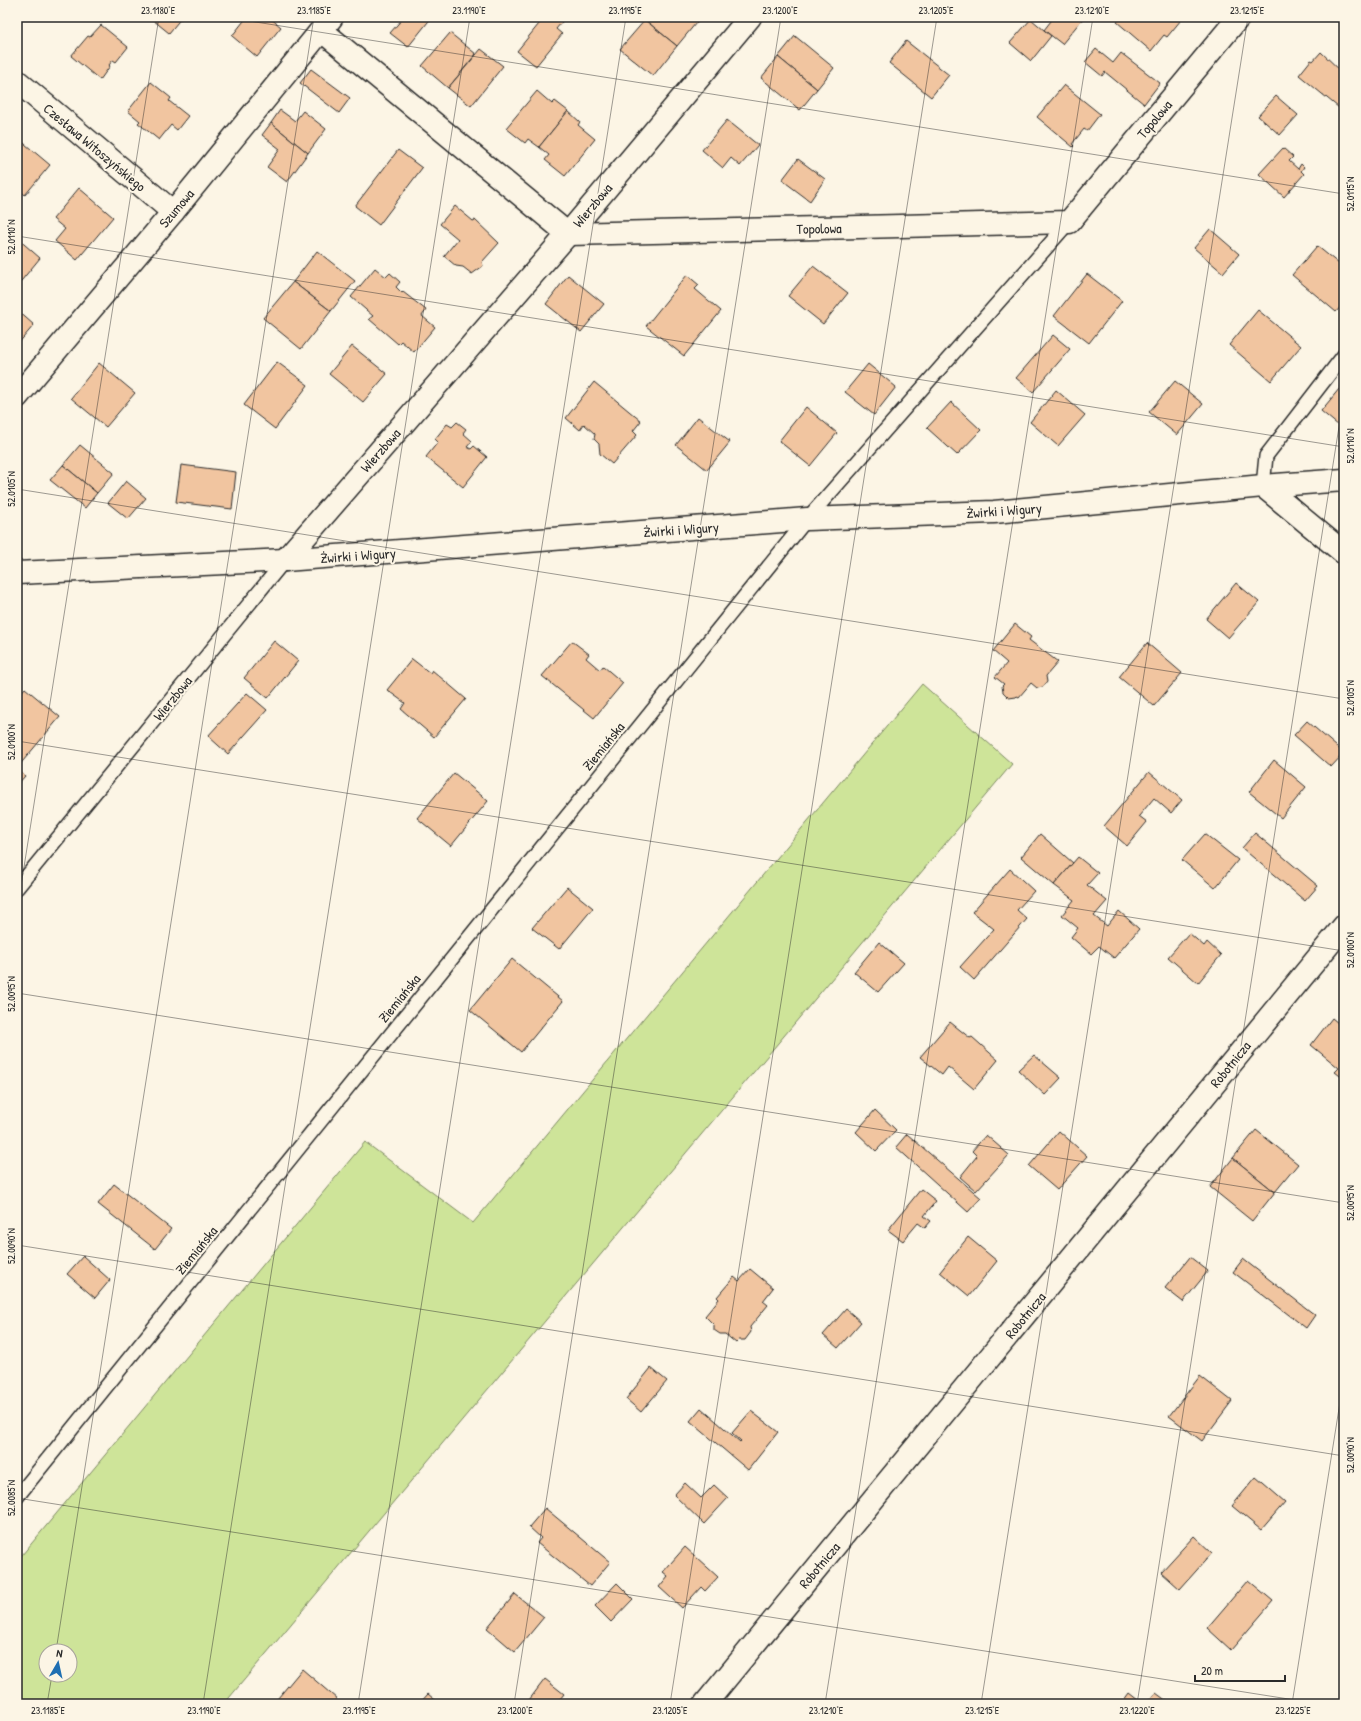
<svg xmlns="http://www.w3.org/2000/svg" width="1361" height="1721" font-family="'Patrick Hand',sans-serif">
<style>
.green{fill:#cee499;stroke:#7c8862;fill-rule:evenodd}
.building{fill:#f1c5a0;stroke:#2b2b2b}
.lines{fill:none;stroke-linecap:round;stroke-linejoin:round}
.service-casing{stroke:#2b2b2b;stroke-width:16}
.minor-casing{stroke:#2b2b2b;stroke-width:25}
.tertiary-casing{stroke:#2b2b2b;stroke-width:25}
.service{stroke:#fcf5e5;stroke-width:13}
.minor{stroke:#fcf5e5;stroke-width:22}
.tertiary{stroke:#fcf5e5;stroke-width:22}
.ticks{fill:none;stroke:#2b2b2b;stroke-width:1;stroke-opacity:0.45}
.labels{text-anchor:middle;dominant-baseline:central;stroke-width:4;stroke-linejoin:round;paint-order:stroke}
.street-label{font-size:14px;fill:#2b2b2b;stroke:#fcf5e5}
.neatline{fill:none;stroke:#2b2b2b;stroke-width:1.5}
.ticks-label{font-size:10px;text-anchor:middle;fill:#2b2b2b}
</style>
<rect width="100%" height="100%" fill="#fcf5e5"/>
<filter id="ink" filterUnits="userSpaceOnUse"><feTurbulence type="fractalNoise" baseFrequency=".025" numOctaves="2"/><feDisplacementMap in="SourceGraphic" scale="8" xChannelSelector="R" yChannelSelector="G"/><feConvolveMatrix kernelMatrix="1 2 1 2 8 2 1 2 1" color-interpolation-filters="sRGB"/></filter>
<g filter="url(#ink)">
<!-- green -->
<path class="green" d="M922,684L1012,764L224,1704H17V1561L365,1142L473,1223ZM46,1651H70V1675H46Z"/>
<!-- building -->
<g class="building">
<path d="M156,17H182L169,33L153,20Z"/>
<path d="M247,17H269L281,27L257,57L232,36Z"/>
<path d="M404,17H432L408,47L390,33Z"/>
<path d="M541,17H566L556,29L562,34L536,66L517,51L543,19Z"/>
<path d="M647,17H701L677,46L645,20Z"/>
<path d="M1054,17H1084L1062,44L1044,30Z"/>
<path d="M1121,17H1177L1181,20L1167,37L1164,35L1151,51L1117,22Z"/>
<path d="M1031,19L1051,36L1031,61L1010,43Z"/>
<path d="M645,20L677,46L653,76L620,49Z"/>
<path d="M101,25L128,47L116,62L113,60L109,65L110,66L100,80L71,56L88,36L90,37Z"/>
<path d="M450,33L476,54L448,88L422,66Z"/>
<path d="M795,36L834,68L817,89L778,57Z"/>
<path d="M906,41L949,75L931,97L889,63Z"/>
<path d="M481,49L503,66L471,106L448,88Z"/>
<path d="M1096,49L1113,63L1121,53L1160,83L1144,104L1105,72L1102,76L1085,62Z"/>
<path d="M1321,52L1344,74V112L1299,75L1311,60L1313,61Z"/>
<path d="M778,57L817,89L800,110L761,78Z"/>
<path d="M311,69L350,98L339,113L300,83Z"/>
<path d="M151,82L171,98L169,101L188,116L177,130L171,125L159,140L138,123L140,121L128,111Z"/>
<path d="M1064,85L1100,114L1087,131L1084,129L1072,144L1074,146L1073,147L1037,117Z"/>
<path d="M537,91L552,104L555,101L568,111L539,147L528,139L525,143L506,128Z"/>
<path d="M1276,96L1298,115L1280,135L1258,116Z"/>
<path d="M280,110L295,121L303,111L326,129L308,153L271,123Z"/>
<path d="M568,111L580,122L578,125L595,139L565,176L545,160L549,155L539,147Z"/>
<path d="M727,120L758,145L740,166L731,158L723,168L702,150Z"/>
<path d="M271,123L308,153L287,182L267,167L280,149L262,135Z"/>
<path d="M19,139L50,165L25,195L17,188V142Z"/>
<path d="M1283,148L1293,157L1289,161L1298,169L1301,164L1304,167L1301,171L1304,174L1284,197L1259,174Z"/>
<path d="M398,150L422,168L379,225L355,206Z"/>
<path d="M798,159L825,179L810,201L782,180Z"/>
<path d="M79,188L113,217L77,260L55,241L65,229L53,219Z"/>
<path d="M455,206L473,221L475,220L499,243L482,262L483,266L472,274L463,267L456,266L444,256L458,239L440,224Z"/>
<path d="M1210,229L1239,254L1223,273L1194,248Z"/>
<path d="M17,238L40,258L17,286Z"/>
<path d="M1317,246L1344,268V303L1336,312L1292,275Z"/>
<path d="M317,251L355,281L331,311L293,282Z"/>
<path d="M813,266L848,293L823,324L788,296Z"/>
<path d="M375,268L386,277L390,273L400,282L396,287L402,293L403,292L426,310L422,316L435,327L414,352L401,341L398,344L369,319L373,316L351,297Z"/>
<path d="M1087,274L1122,301L1089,343L1054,316Z"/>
<path d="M568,275L604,304L581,332L546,304Z"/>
<path d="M687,275L699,285L695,289L721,311L684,356L646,326Z"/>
<path d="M293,282L331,311L301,349L263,318Z"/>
<path d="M17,310L34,325L17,345Z"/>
<path d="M1258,310L1301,346L1271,381L1229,345Z"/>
<path d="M1053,335L1070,349L1033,392L1016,378Z"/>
<path d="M352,346L387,374L363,402L329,374Z"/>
<path d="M277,362L308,385L275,429L244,405Z"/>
<path d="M99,363L135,393L106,427L71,398Z"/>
<path d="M868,364L896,387L874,415L845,392Z"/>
<path d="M1175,381L1203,404L1177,435L1149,412Z"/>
<path d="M594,382L641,421L633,431L637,435L612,464L600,454L599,444L594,439L595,434L584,424L580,430L566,418Z"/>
<path d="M1344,383V425L1339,426L1321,411Z"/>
<path d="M1056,390L1085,415L1058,446L1030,422Z"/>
<path d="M951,402L981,430L957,455L927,428Z"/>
<path d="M806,407L837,433L810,466L779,441Z"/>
<path d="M698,417L730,442L707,470L676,445Z"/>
<path d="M457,422L466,429L463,433L472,441L467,447L471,449L474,446L487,457L463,487L426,457L438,442L435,439L447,424L452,427Z"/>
<path d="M80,445L114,473L97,493L63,465Z"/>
<path d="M63,465L97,493L85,508L50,480Z"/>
<path d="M181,465L236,472L232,509L176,502Z"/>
<path d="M126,481L146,498L128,519L108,503Z"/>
<path d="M1236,583L1259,602L1228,638L1206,619Z"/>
<path d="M1015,624L1031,637L1029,640L1058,662L1046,676L1047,682L1043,687L1037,688L1031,683L1019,697L1017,696L1016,697L1009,698L1003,692L1002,686L1004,684L995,677L1007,663L993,651Z"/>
<path d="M274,641L298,661L268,698L244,678Z"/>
<path d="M572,641L589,654L586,658L600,670L603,666L623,683L594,718L542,676Z"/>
<path d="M1147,643L1182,673L1154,706L1119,677Z"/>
<path d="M412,659L430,673L432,670L466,699L434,737L401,709L405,703L387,690Z"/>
<path d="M25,688L60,717L17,768V697Z"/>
<path d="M247,693L267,710L228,754L208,736Z"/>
<path d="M1307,721L1344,753L1331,767L1294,735Z"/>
<path d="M1274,760L1306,787L1281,818L1249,792Z"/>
<path d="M17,769L25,776L17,785Z"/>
<path d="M1149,772L1182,800L1171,813L1154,798L1139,816L1147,822L1127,846L1104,826Z"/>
<path d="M454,773L488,801L451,846L417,818Z"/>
<path d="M1255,833L1318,886L1305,901L1242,848Z"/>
<path d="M1040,834L1073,863L1054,885L1021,857Z"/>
<path d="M1205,834L1238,860L1215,888L1182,860Z"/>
<path d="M1078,857L1098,873L1087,885L1107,901L1094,916L1107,926L1119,911L1139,929L1114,958L1099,946L1091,954L1071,937L1078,928L1062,915L1074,900L1054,885Z"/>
<path d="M1010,869L1034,891L1017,910L1027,919L974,980L960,967L994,929L972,912Z"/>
<path d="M567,887L593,908L559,949L532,928Z"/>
<path d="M1189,933L1204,946L1207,942L1221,955L1198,983L1168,957Z"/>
<path d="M879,942L904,963L878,992L854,972Z"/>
<path d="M512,959L563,1001L521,1052L470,1010Z"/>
<path d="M1332,1018L1344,1028V1079L1335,1072L1339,1068L1311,1045Z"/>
<path d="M950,1022L970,1038L972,1037L998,1060L974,1089L948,1067L942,1075L920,1057Z"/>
<path d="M1034,1055L1061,1078L1045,1095L1018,1070Z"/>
<path d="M875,1110L896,1130L876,1151L856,1132Z"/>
<path d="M1256,1130L1298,1164L1275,1192L1233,1158Z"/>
<path d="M1059,1131L1087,1156L1057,1190L1029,1166Z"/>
<path d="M907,1134L981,1198L968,1212L896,1147Z"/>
<path d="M986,1135L1009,1155L976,1191L960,1177L977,1156L972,1151Z"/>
<path d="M1233,1158L1275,1192L1252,1221L1210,1187Z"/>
<path d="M114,1184L171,1229L155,1249L98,1204Z"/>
<path d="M921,1189L936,1201L924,1216L931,1221L925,1228L918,1223L903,1241L888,1230Z"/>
<path d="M968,1237L997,1261L969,1296L940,1272Z"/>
<path d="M83,1256L110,1280L95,1298L67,1274Z"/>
<path d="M1190,1257L1208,1271L1183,1302L1165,1288Z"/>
<path d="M1243,1259L1315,1315L1306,1328L1233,1272Z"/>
<path d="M750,1269L773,1288L763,1301L768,1305L750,1327L751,1332L745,1340H739L736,1343L725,1334H720L714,1330V1325L705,1316L719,1299L717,1297L734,1277L739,1281Z"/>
<path d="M846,1309L861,1322L838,1348L823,1335Z"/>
<path d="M651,1368L667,1381L641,1412L626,1399Z"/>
<path d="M1200,1376L1232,1401L1202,1441L1169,1416Z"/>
<path d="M701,1408L740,1442L741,1441L732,1433L751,1411L778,1432L748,1470L690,1421Z"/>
<path d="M1256,1477L1285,1502L1261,1530L1232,1506Z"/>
<path d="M685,1483L701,1498L714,1485L728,1498L704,1524L674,1495Z"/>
<path d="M545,1508L610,1562L590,1586L537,1543L541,1538L529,1527Z"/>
<path d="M1194,1536L1212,1553L1180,1589L1161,1572Z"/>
<path d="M685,1547L718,1577L705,1591L701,1587L682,1608L659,1587L668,1576L663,1572Z"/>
<path d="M1248,1580L1273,1601L1231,1650L1207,1628Z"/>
<path d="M617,1583L633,1599L611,1622L595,1606Z"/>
<path d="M515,1594L544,1617L515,1652L487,1628Z"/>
<path d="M302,1669L337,1699L332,1704H273Z"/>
<path d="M545,1679L564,1694L556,1704H526Z"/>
<path d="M1129,1693L1143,1704H1121Z"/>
<path d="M1156,1693L1171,1704H1147Z"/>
<path d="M428,1694L440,1704H419Z"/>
</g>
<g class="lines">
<!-- service casing -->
<g class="service-casing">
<g id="service">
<path d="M1263,486L1266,456L1344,355"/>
<path d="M17,888L285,560"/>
<path d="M17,1497L807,519L1069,222"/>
</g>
</g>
<!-- minor casing -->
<g class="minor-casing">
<g id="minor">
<path d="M321,30L568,234L1069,222L1239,17"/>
<path d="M17,81L173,212"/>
<path d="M17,397L173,212L332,17"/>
<path d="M1263,486L1344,553"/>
<path d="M285,560L568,234L750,17"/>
<path d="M17,573L285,560L807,519L994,512L1263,486L1344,480"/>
</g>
</g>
<!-- tertiary casing -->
<g class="tertiary-casing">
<path id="tertiary" d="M705,1704L1344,926"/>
</g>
<!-- service -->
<use href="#service" class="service"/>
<!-- minor -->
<use href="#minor" class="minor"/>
<!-- tertiary -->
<use href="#tertiary" class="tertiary"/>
</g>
</g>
<!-- ticks -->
<path class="ticks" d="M224,17L1344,194M17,236L1344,447M17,489L1344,699M17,741L1344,951M17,911L159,17M17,993L1344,1203M17,1245L1344,1456M17,1498L1320,1704M56,1651L314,17M47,1704L52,1675M203,1704L470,17M358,1704L626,17M514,1704L781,17M670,1704L937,17M825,1704L1093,17M981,1704L1248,17M1137,1704L1344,395M1292,1704L1344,1377"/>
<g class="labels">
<!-- street labels -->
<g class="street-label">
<text transform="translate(1154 119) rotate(-50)">Topolowa</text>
<text transform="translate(95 147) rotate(40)">Czesława Witoszyńskiego</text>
<text transform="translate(592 205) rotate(-50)">Wierzbowa</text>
<text transform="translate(176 208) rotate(-50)">Szumowa</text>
<text transform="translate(819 228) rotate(-1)">Topolowa</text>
<text transform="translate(380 450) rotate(-49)">Wierzbowa</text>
<text transform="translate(1004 510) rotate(-4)">Żwirki i Wigury</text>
<text transform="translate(681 529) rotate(-4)">Żwirki i Wigury</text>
<text transform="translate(358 555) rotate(-4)">Żwirki i Wigury</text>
<text transform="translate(172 698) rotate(-51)">Wierzbowa</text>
<text transform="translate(603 746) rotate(-51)">Ziemiańska</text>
<text transform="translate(399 998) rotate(-51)">Ziemiańska</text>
<text transform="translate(1230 1064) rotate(-51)">Robotnicza</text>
<text transform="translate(196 1250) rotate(-51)">Ziemiańska</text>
<text transform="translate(1025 1315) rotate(-51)">Robotnicza</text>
<text transform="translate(819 1565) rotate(-50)">Robotnicza</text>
</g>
</g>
<!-- margin -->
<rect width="1361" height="1721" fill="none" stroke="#fcf5e5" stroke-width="44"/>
<!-- north arrow -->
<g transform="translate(58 1663) rotate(9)"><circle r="19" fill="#fcf5e5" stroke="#a8a49b"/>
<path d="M0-3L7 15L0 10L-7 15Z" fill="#1f6fb2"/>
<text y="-6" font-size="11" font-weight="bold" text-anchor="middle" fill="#2b2b2b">N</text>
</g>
<!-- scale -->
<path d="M1195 1675v6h90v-6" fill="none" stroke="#2b2b2b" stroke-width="2"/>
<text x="1201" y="1675" font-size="12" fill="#2b2b2b" stroke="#fcf5e5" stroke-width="3" paint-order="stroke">20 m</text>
<rect x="22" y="22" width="1317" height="1677" class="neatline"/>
<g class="ticks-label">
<text x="158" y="14">23.1180°E</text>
<text x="314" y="14">23.1185°E</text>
<text x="469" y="14">23.1190°E</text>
<text x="625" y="14">23.1195°E</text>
<text x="780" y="14">23.1200°E</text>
<text x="936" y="14">23.1205°E</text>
<text x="1092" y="14">23.1210°E</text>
<text x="1247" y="14">23.1215°E</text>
<text transform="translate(1350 194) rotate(-90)" y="4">52.0115°N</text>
<text transform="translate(11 237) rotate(-90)" y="4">52.0110°N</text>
<text transform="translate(1350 446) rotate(-90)" y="4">52.0110°N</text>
<text transform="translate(11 489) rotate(-90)" y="4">52.0105°N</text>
<text transform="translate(1350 698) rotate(-90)" y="4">52.0105°N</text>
<text transform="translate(11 742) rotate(-90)" y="4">52.0100°N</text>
<text transform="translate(1350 950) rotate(-90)" y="4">52.0100°N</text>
<text transform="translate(11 994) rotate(-90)" y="4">52.0095°N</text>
<text transform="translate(1350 1203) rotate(-90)" y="4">52.0095°N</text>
<text transform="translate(11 1246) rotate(-90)" y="4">52.0090°N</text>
<text transform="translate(1350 1455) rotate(-90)" y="4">52.0090°N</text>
<text transform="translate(11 1498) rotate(-90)" y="4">52.0085°N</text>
<text x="48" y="1714">23.1185°E</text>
<text x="204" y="1714">23.1190°E</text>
<text x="359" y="1714">23.1195°E</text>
<text x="515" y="1714">23.1200°E</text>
<text x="670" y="1714">23.1205°E</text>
<text x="826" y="1714">23.1210°E</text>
<text x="982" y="1714">23.1215°E</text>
<text x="1137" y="1714">23.1220°E</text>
<text x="1293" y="1714">23.1225°E</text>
</g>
</svg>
